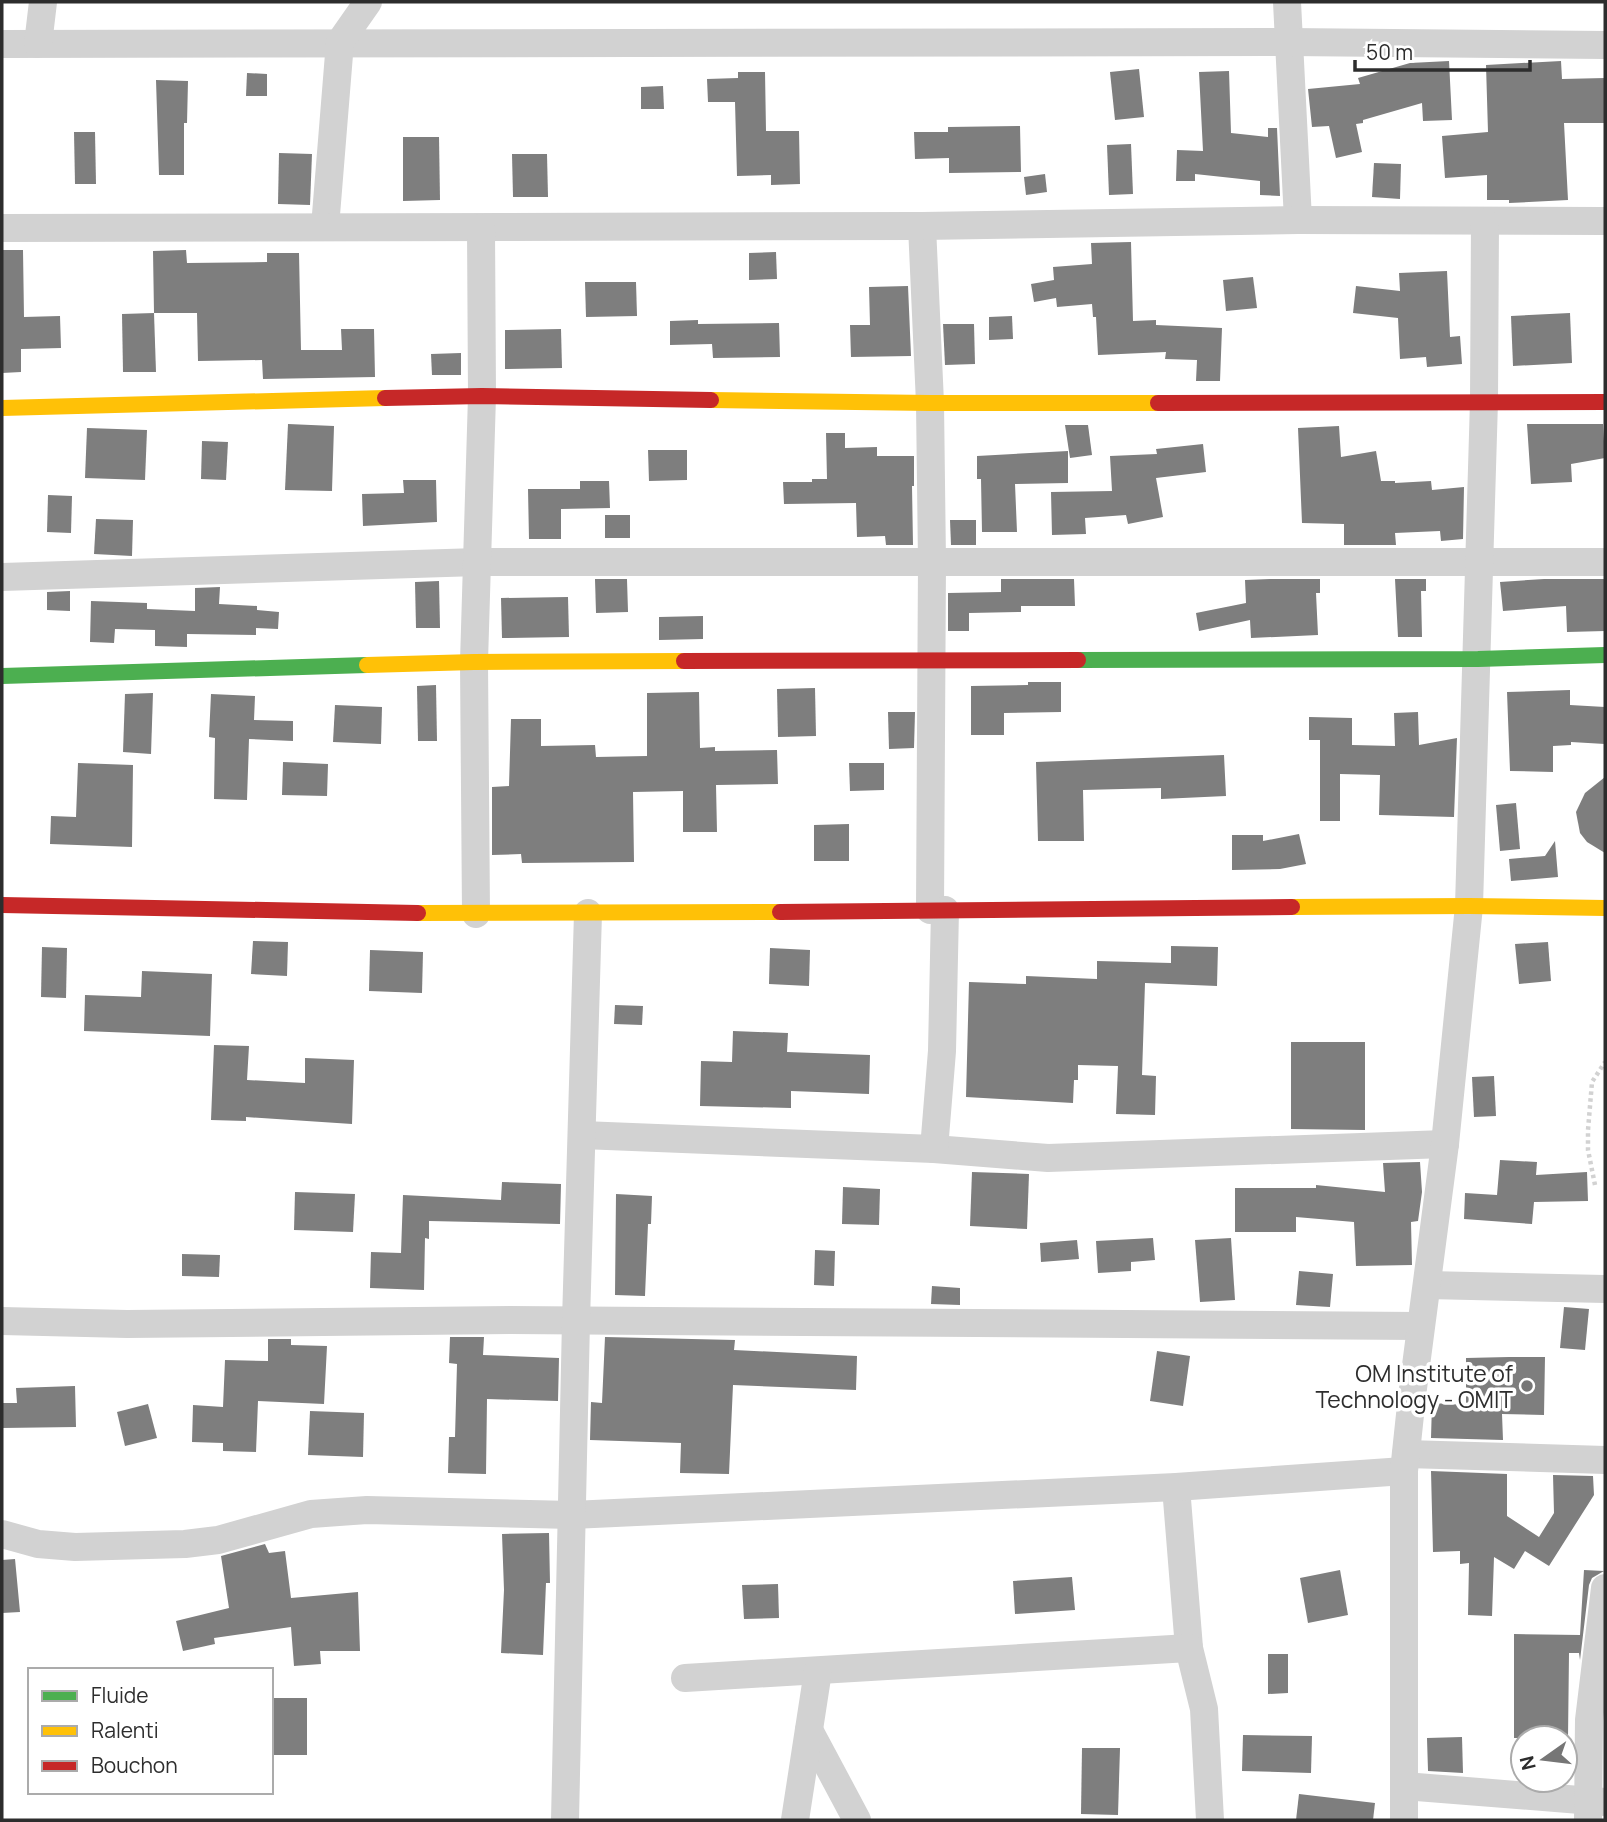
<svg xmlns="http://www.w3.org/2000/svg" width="1607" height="1822" font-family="Manrope,sans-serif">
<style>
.building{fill:#7e7e7e}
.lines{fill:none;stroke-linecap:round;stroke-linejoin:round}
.path{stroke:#d2d2d2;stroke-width:4.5;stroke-dasharray:3.5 3.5;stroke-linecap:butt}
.street{stroke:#d2d2d2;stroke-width:28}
.fast{stroke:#4caf50;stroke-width:16}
.slow{stroke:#ffc107;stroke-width:16}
.jam{stroke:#c62828;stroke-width:16}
.poi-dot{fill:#767676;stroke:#fff;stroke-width:2.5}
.labels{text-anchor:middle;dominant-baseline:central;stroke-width:7;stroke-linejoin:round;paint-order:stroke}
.poi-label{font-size:23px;fill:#2d2d2d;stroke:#fff;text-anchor:end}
</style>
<rect width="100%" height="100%" fill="#fff"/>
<!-- building -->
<g class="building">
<path d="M1449,61L1452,120L1423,121L1422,103L1363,120V123L1356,124L1362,152L1336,158L1329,126L1312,127L1308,89L1360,84L1358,78L1410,63Z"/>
<path d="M1561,61L1562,79L1605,78V123H1564L1568,200L1509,203V200H1487V175L1445,178L1442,136L1488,132L1486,65Z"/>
<path d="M1139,69L1144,117L1115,120L1110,72Z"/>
<path d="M1229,71L1231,133L1268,137V128H1277L1280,196L1260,195V181L1195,174V181H1176L1177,150L1203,151L1199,72Z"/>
<path d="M738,72H765L766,131H799L800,184L771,185V175L737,176L735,102H708L707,79L738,78Z"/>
<path d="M247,73L267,74V96H246Z"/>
<path d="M156,80L188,81L187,123H184V175H159Z"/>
<path d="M663,86L664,109H641V87Z"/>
<path d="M1020,126L1021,172L949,173V158L915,159L914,132H948V127Z"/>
<path d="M74,132H95L96,184H75Z"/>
<path d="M403,137H439L440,200L403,201Z"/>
<path d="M1131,144L1133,194L1109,195L1107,145Z"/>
<path d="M279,153L312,154L310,205L278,204Z"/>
<path d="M512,154H547L548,197H513Z"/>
<path d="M1374,163L1401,164L1400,199L1372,197Z"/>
<path d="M1045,174L1047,192L1026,195L1024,177Z"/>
<path d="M1131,242L1133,321L1156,320V325L1222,328L1220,381H1196L1197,360L1165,359L1166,352L1098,355L1096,317H1093L1092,304L1057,307L1056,298L1034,302L1031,284L1054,280L1053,267L1092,264L1091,243Z"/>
<path d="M2,250H23L24,317L60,316L61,348L21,349V372L2,373Z"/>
<path d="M186,250L187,263L267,262V253H299L301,350H342L341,329H374L375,377L263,379L262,360L198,361L197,313H154L153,251Z"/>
<path d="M776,252L777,279L749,280V253Z"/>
<path d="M1447,271L1450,337L1460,336L1462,364L1427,367L1426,357L1400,359L1398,318L1353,313L1356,286L1400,291L1399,273Z"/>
<path d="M1253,277L1257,308L1226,311L1223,280Z"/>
<path d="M585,282H636L637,316L586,317Z"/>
<path d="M908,286L911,356L851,357L850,325H870L869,287Z"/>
<path d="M154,313L156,372H123L122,314Z"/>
<path d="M1570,313L1572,363L1513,366L1511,316Z"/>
<path d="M1012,316L1013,339L989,340V317Z"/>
<path d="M698,320V324L779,323L780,357L713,358L712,344L670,345V321Z"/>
<path d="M943,324H974L975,364L945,365Z"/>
<path d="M561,329L562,368L505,369V330Z"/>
<path d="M461,353V375H432L431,354Z"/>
<path d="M288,424L334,426L332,491L285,490Z"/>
<path d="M1527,424H1603L1605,458L1571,464L1572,482L1531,484Z"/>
<path d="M1065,425H1088L1092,455L1070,458Z"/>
<path d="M1339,426L1341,457L1376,451L1381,481H1395V483L1431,481L1432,490L1464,487L1463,539L1441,541L1440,531L1395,533L1396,545H1344V524L1302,523L1298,428Z"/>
<path d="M87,428L147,430L145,480L85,478Z"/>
<path d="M826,433H845V448L877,447V456H914V486H912L913,545H886L885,536L857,537L856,503L784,504L783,482H812V479H827Z"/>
<path d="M202,441L228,442L226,480L201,479Z"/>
<path d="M1203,444L1206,472L1156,478L1163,517L1128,524L1126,515L1085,518L1086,534L1052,535L1051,492L1112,491L1110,456L1157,454L1156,449Z"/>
<path d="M648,450H687V480L649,481Z"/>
<path d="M1068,451V483L1015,484L1017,532H982L981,479H977V456Z"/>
<path d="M403,480H436L437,522L363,526L362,494L404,493Z"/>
<path d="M580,481H609L610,508L561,509V539H529L528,489H580Z"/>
<path d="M48,495L72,496L71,533L47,532Z"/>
<rect x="605" y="515" width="25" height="23"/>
<path d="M96,519L133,520L132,556L94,554Z"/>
<path d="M950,520H976V545H951Z"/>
<path d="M595,579H627L628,612L596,613Z"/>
<path d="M1001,579H1074L1075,606H1021V612L969,613V631H948V593L1001,592Z"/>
<path d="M1270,579H1320V593H1316L1318,635L1251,638L1250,620L1199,631L1196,613L1246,603L1245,580Z"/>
<path d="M1395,579H1426V591H1421L1422,637H1398Z"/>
<path d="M1544,579H1605V631L1567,632L1566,606L1503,611L1500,582Z"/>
<path d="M439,581L440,628H416L415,582Z"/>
<path d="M220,587L219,604L257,606V610L279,612L278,629L256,628V635L187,634V647L155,646V630L115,629L114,643L90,642L91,601L147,603V609L195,611V588Z"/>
<path d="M70,591V611L47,610V592Z"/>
<path d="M568,597L569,637L502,638L501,598Z"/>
<path d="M703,616V639L659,640V617Z"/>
<path d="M1028,682H1061V712L1004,713V735H971V686L1028,685Z"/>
<path d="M436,685L437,741H418L417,686Z"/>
<path d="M815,688L816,736L778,737L777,689Z"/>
<path d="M1570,690V705L1605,707V744L1571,742V745L1553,746V772L1510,771L1507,692Z"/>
<path d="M699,692L700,748L715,747V751L777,750L778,784L716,785L717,832H683V791L633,792L634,862L522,863L521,854L492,855V787L509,786L511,719H541V746L595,745L596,757L647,756V693Z"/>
<path d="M153,693L151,754L123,752L125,694Z"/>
<path d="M211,694L255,696L254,720L293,721V741L249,739L247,800L214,799L215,738L209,737Z"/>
<path d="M335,705L382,707L381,744L333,742Z"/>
<path d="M888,712H915L914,748L889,749Z"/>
<path d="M1418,712L1419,745L1457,738L1454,817L1379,815L1380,775L1340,774V821H1320V740H1309V717L1352,718V745L1395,746L1394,713Z"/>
<path d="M1224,755L1226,796L1161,799V788L1083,790L1084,841H1038L1036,762Z"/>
<path d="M283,762L328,764L327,796L282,795Z"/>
<path d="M78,763L133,765L132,847L50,844L51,816L76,817Z"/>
<path d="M849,763H884V790L850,791Z"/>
<path d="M1605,777V853L1587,842L1580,833L1576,812L1585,793Z"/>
<path d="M1516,803L1520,849L1500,851L1496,805Z"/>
<path d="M849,824V861H814V825Z"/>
<path d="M1299,834L1306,864L1280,869L1232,870V835H1263V841Z"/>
<path d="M1555,841L1558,877L1511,881L1509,859L1545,856Z"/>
<path d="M253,941L288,942L287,976L251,974Z"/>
<path d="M1548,942L1551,981L1519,984L1515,944Z"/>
<path d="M1171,946L1218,947L1217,986L1145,983L1142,1075L1156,1076L1155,1115L1116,1114L1118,1066L1078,1065V1080H1074L1073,1103L966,1097L969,982L1026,984V976L1097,979V961L1171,963Z"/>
<path d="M42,947L67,948L66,998L41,997Z"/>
<path d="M770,948L810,950L809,986L769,984Z"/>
<path d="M370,950L423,952L422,993L369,991Z"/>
<path d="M142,971L212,974L210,1036L84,1031L85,995L141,997Z"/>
<path d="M615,1005L643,1006L642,1025L614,1024Z"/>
<path d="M733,1031L788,1033L787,1052L870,1055L869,1094L791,1091V1108L700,1106L701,1061L732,1062Z"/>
<path d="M1291,1042H1365V1130L1291,1129Z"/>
<path d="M214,1045L249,1046L247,1080L305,1083V1058L354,1060L352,1124L246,1117V1121L211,1120Z"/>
<path d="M1494,1076L1496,1116L1474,1117L1472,1077Z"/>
<path d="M1500,1160L1537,1162L1536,1175L1587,1172L1588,1201L1534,1202L1532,1224L1464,1219L1465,1193L1497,1195Z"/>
<path d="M1420,1162L1422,1192L1418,1221L1411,1222L1412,1265L1356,1266L1354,1222L1296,1217V1232H1235V1188H1316V1185L1385,1192L1383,1163Z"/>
<path d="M972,1172L1029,1174L1027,1229L970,1226Z"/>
<path d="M502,1182L561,1184L560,1224L429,1221V1239L425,1238L424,1290L370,1288L371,1252L401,1253L403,1195L501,1200Z"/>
<path d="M843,1187L880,1189L879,1225L842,1224Z"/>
<path d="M295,1192L355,1194L353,1232L294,1230Z"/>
<path d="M616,1194L652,1196L651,1224H648L645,1296L615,1295Z"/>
<path d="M1153,1238L1155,1260L1131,1262V1271L1098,1273L1096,1241Z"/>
<path d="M1231,1238L1235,1300L1200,1302L1195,1240Z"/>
<path d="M1077,1240L1079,1259L1041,1262L1040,1243Z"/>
<path d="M815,1250L835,1251L834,1286L814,1285Z"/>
<path d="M182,1254L220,1255L219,1277L182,1276Z"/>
<path d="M1299,1271L1333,1274L1330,1307L1296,1305Z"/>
<path d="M932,1286L960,1288V1305L931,1304Z"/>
<path d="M1564,1307L1589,1309L1585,1350L1560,1348Z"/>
<path d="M450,1337H484L483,1355L559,1358L558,1401L487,1399L486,1474L448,1473L449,1437H455L457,1364L449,1363Z"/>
<path d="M605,1337L735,1340L734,1350L857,1356L856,1390L733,1385L729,1474L680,1473L681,1443L590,1440L591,1402L602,1403Z"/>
<path d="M268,1339H291V1345L327,1346L324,1404L258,1401L256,1452L223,1451V1443L192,1442L193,1405L223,1407L225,1360L268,1361Z"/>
<path d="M1157,1351L1190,1356L1183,1406L1150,1401Z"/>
<path d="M1509,1357H1545L1544,1415L1502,1414L1503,1440L1431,1438L1432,1403L1466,1405V1358Z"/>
<path d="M75,1386L76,1427L2,1428V1403H17L16,1388Z"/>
<path d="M148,1404L157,1438L125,1446L117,1412Z"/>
<path d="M310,1411L364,1413L363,1457L308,1455Z"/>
<path d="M1431,1471L1507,1474V1516L1539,1537L1554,1513L1553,1475L1593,1476L1594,1495L1549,1566L1525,1551L1514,1569L1494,1557L1492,1616L1468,1615L1469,1563L1460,1564V1551L1433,1552Z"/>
<path d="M549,1533L550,1583H546L543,1655L501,1653L504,1590L502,1534Z"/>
<path d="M265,1544L269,1553L285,1551L291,1598L358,1592L360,1651H320L321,1664L294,1666L291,1627L214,1638L215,1644L183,1651L176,1621L229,1608L221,1556Z"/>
<path d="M15,1559L20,1612L2,1613V1560Z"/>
<path d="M1340,1570L1348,1615L1308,1623L1300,1578Z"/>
<path d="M1584,1570L1604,1571L1592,1578L1589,1585L1580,1660L1579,1653H1569L1568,1738H1514V1634L1580,1635Z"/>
<path d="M1072,1577L1075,1610L1015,1614L1013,1581Z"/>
<path d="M778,1584L779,1618L744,1619L742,1585Z"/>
<path d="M1268,1654H1288V1693L1268,1694Z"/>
<rect x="271" y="1698" width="36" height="57"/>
<path d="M1243,1735L1312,1736L1311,1773L1242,1771Z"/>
<path d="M1462,1737L1463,1773L1428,1771L1427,1738Z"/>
<path d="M1082,1748H1120L1118,1815L1081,1814Z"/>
<path d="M1299,1794L1375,1803L1373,1820H1296Z"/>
</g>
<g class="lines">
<!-- path -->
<path class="path" d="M1595,1185L1588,1150V1130L1592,1082L1605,1062"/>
<!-- street -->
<g class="street">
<path d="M1287,2L1298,220"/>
<path d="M2,44L1288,42L1605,45"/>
<path d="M38,44L43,2"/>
<path d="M922,226L930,403L932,562L930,910"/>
<path d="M325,227L340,42L368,2"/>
<path d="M2,228L922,226L1298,220L1605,221"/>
<path d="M2,577L478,562H1605"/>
<path d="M476,914L474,662L482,396L481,228"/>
<path d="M582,1135L934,1149L1048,1158L1445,1144"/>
<path d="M934,1149L942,1051L945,910"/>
<path d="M1427,1285L1605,1289"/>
<path d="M2,1321L127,1324L510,1320L1420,1326"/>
<path d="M1406,1454L1605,1460"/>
<path d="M1176,1487L1189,1648L1204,1709L1210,1820"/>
<path d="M2,1534L38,1544L75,1547L185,1544L218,1540L311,1514L367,1510L572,1515L1176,1487L1404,1471"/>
<path d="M685,1678L1189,1648"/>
<path d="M809,1730L857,1820"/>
<path d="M1404,1786L1605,1802"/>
<path d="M565,1820L576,1321L588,913"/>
<path d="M795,1820L818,1671"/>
<path d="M1404,1820V1471L1412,1396L1445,1144L1469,906L1484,401L1485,222"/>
<path d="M1588,1820L1589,1720L1605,1588"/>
</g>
<!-- fast -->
<g class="fast">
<path d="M1078,660L1478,659L1605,655"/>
<path d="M2,676L367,665"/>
</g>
<!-- slow -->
<g class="slow">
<path d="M711,400L930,403H1158"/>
<path d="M2,408L385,398"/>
<path d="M367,665L474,662L684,661"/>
<path d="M1292,907L1469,906L1605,908"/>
<path d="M418,913L780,912"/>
</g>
<!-- jam -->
<g class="jam">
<path d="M385,398L482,396L711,400"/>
<path d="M1158,403L1605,402"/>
<path d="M684,661L1078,660"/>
<path d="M2,905L418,913"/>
<path d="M780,912L1292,907"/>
</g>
</g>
<!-- markers -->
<circle class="poi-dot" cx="1527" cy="1386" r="7"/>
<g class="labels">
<!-- poi labels -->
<g class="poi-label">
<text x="1513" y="1373">OM Institute of<tspan x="1513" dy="26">Technology - OMIT</tspan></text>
</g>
</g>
<!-- border -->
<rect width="1607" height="1822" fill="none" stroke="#2d2d2d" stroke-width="7"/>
<!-- legend -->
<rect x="28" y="1668" width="245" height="126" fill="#ffffff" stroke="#ababab" stroke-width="2"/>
<rect x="42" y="1691" width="35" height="10" fill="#4caf50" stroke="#ababab" stroke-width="2"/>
<text x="91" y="1703" font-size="21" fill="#2d2d2d">Fluide</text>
<rect x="42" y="1726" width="35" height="10" fill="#ffc107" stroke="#ababab" stroke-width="2"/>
<text x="91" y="1738" font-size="21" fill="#2d2d2d">Ralenti</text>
<rect x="42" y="1761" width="35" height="10" fill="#c62828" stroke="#ababab" stroke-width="2"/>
<text x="91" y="1773" font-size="21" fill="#2d2d2d">Bouchon</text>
<!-- north arrow -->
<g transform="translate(1544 1759) rotate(256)"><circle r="33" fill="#ffffff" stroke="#ababab" stroke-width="2"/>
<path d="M0-5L12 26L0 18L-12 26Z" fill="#767676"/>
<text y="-10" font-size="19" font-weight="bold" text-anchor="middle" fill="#2d2d2d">N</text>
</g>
<!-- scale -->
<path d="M1355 60v10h175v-10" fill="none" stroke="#2d2d2d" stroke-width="3.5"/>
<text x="1366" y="60" font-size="21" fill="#2d2d2d" stroke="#ffffff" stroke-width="5" paint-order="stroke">50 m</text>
</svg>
